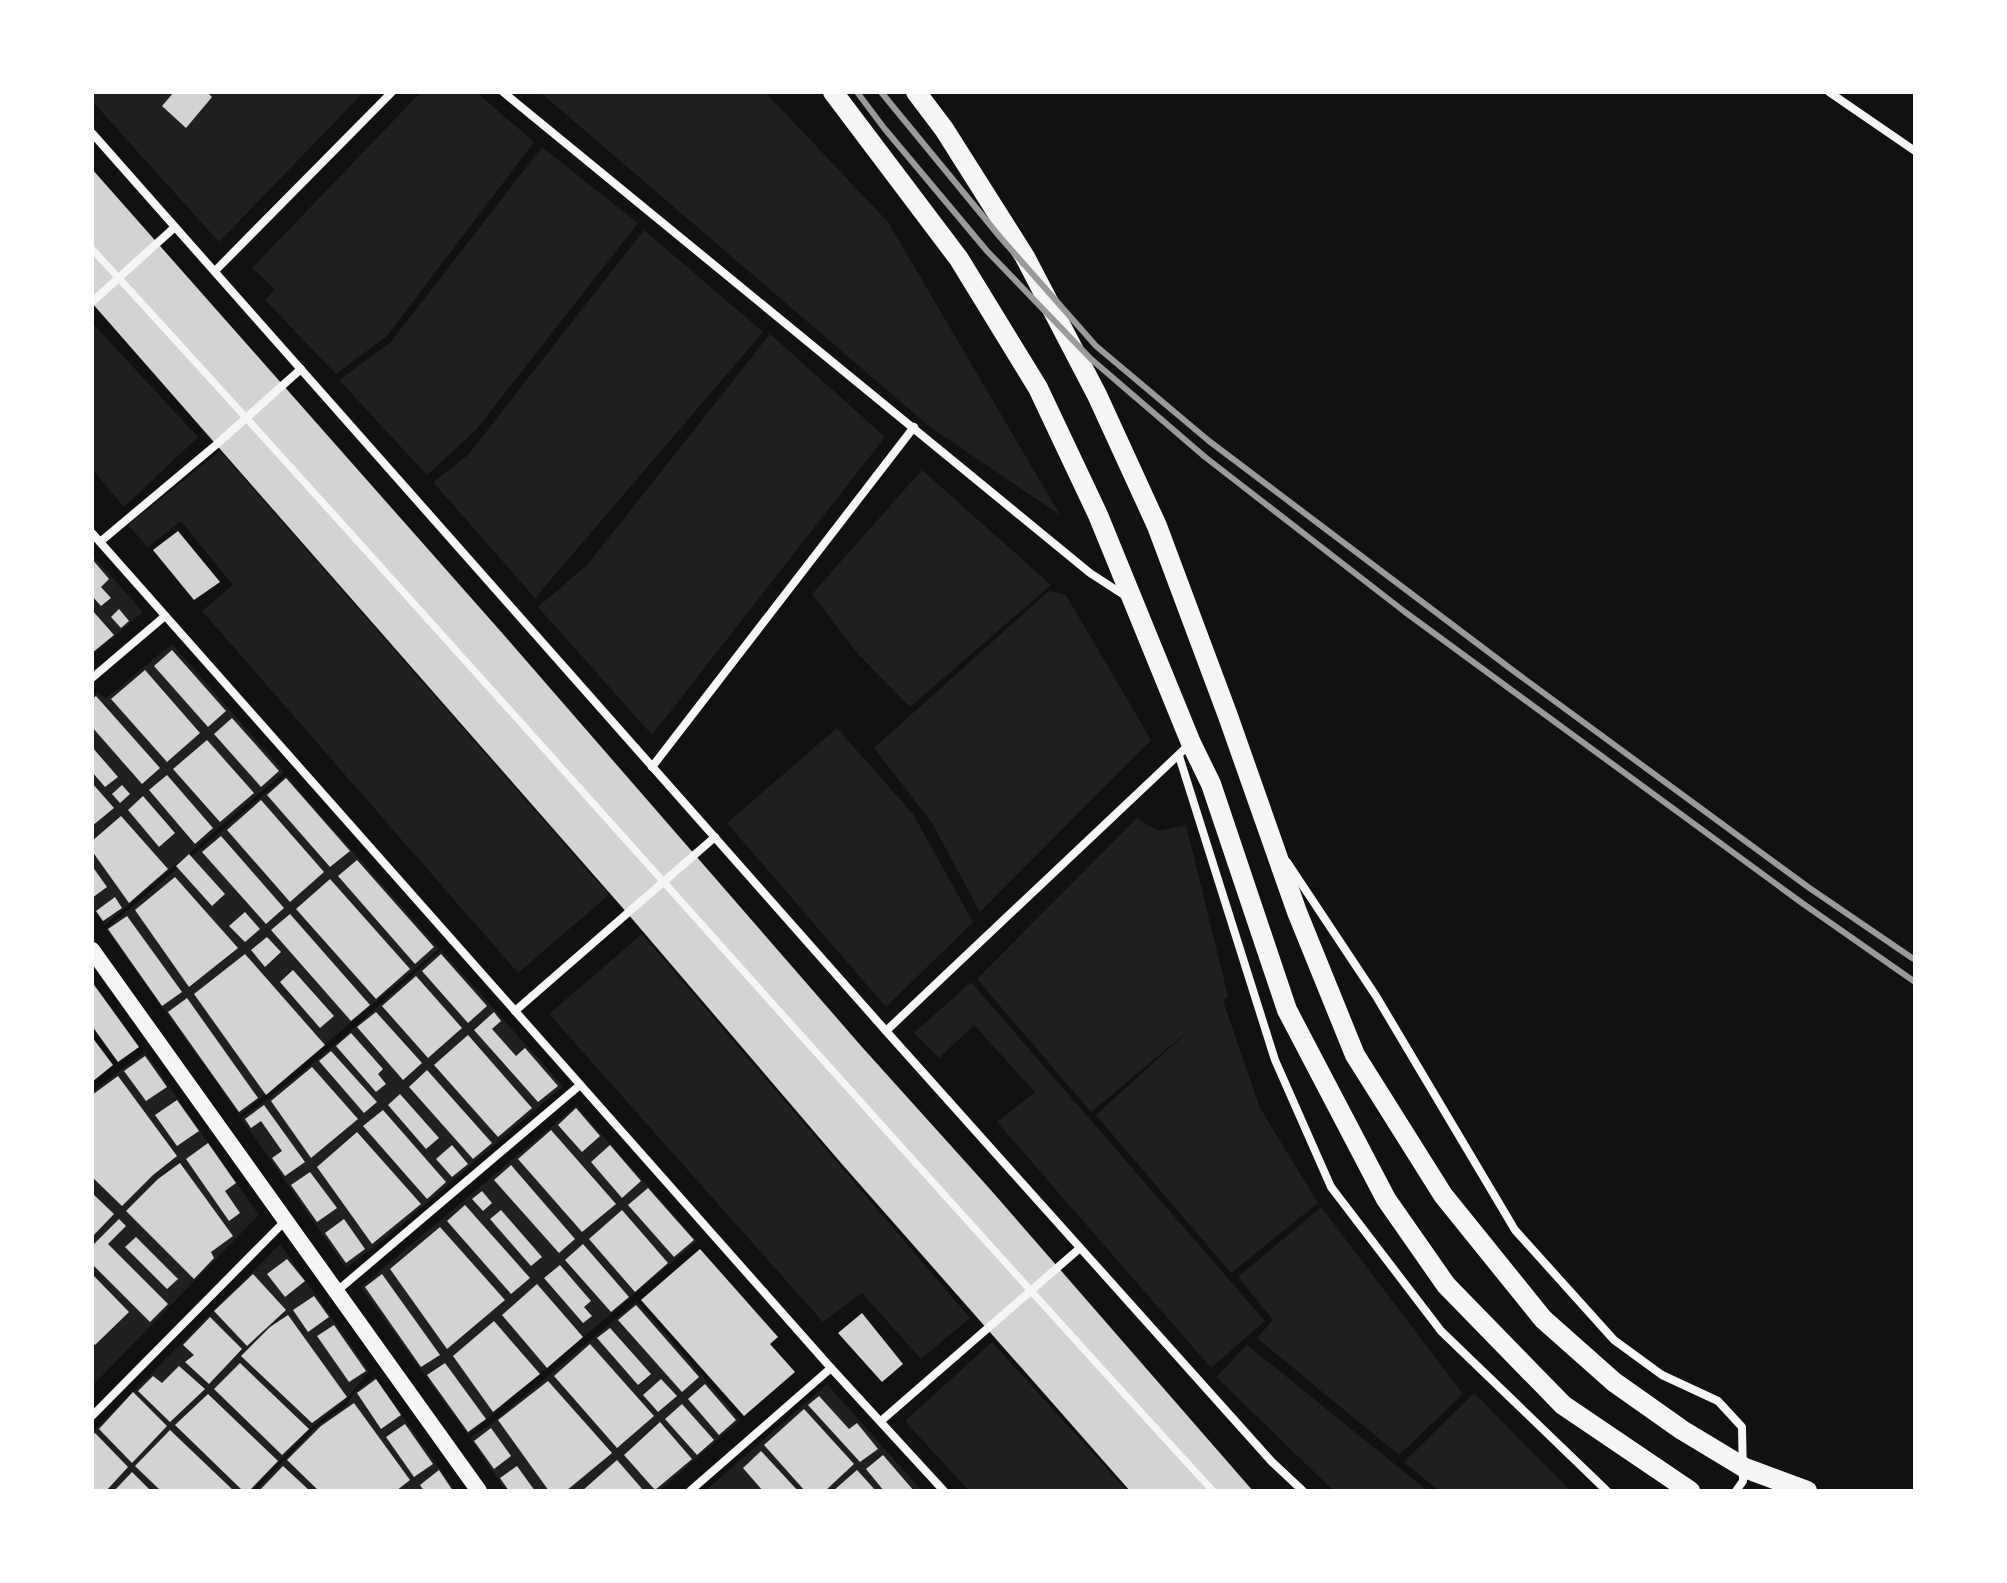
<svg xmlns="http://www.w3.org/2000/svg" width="2007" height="1583" font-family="'PT Sans',sans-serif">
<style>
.green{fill:#202020}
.building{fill:#d3d3d3}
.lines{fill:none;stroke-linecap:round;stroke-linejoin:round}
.pedestrian{stroke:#f5f5f5;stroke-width:7}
.minor{stroke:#f5f5f5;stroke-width:8}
.secondary{stroke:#f5f5f5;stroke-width:16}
.primary{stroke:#f5f5f5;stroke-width:20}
.rail{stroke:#9a9a9a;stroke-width:6}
</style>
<rect width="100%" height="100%" fill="#111"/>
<!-- green -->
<g class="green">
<path d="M92,92H364L219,242L92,101Z"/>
<path d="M421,92H476L534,142L387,336L336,374L265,300L275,289L252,268Z"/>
<path d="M540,92H765L888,222L1060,515L930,427Z"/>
<path d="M542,147L638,223L475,431L427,475L339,380L390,343Z"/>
<path d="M644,230L763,332L535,598L433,482L468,455Z"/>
<path d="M95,326L198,437L124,507L92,469V328Z"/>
<path d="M770,334L885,437L652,735L538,607L588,564Z"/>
<path d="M220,451L609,895L518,973L202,611L233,585L181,521L148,547L128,525Z"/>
<path d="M922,470L1051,585L910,707L858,654L812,594Z"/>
<path d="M92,555L143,612L92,655Z"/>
<path d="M1049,591L1066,595L1151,740L980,912L932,823L874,748Z"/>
<path d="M172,644L284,772L105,925L92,907V696L98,692L105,699Z"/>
<path d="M837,728L913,814L973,922L886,1007L727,823Z"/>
<path d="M286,776L439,949L240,1115L106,929Z"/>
<path d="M1137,818L1158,831L1186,825L1228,996L1223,1001L1260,1108L1318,1203L1231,1273L1096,1115L1193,1027L1091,1112L977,979Z"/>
<path d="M642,934L970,1318L921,1359L862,1293L823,1322L549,1014Z"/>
<path d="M441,950L563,1086L386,1238L346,1268L241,1118C313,1069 376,1007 441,950Z"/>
<path d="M971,982L1265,1321L1211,1368L997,1122L1035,1092L974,1025L939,1058L914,1033Z"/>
<path d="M145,1052L259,1215L92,1386V1092Z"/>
<path d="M576,1106L697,1241L468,1435L361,1287Z"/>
<path d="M1321,1207L1463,1394L1399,1455L1257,1338L1273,1320L1238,1277Z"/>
<path d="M280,1244L369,1371L346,1400L311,1428L251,1491H92V1433Z"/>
<path d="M637,1301L740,1420L659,1491H506L470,1438L491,1424Z"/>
<path d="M992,1342L1127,1491H969L905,1421Z"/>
<path d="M1247,1345L1428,1491H1334L1216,1377Z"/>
<path d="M375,1377L455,1491H255L315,1428L346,1405L355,1392Z"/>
<path d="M827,1384L922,1491H705Z"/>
<path d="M1474,1393L1571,1491H1439L1404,1462Z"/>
</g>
<!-- building -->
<g class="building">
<path d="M174,92H207L212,97L186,128L162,106Z"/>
<path d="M92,169L503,634L862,1047L989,1188L1253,1491H1130L841,1163L628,914L92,303Z"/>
<path d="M178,531L220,582L194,600L153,550Z"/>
<path d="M92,559L109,579L101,587L111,598L101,606L92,596Z"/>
<path d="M119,609L129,621L121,628L111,617Z"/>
<path d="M92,610L114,635L92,653Z"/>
<path d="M172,650L226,711L208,727L154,666Z"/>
<path d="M145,670L200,733L167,762L111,699Z"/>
<path d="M96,696L160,768L142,784L92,727V699Z"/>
<path d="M232,718L279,771L261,787L214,734Z"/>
<path d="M207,740L254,793L220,822L173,769Z"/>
<path d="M92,747L118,777L105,787L92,772Z"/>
<path d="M167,775L213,828L195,844L149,790Z"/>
<path d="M286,778L350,851L330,867L267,795Z"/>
<path d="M92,783L114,808L92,826Z"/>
<path d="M122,785L130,794L120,803L112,794Z"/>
<path d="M143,796L175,833L159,847L128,810Z"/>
<path d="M261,800L324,872L290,902L227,830Z"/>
<path d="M121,816L168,869L129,903L92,851V841Z"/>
<path d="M221,836L284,908L266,924L202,852Z"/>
<path d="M189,854L225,894L212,906L176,866Z"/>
<path d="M357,860L434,947L415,964L338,876Z"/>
<path d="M92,866L107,887L92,898Z"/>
<path d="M175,877L238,948L189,987L135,910Z"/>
<path d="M330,879L410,969L376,999L296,909Z"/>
<path d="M115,897L122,908L103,921L96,911Z"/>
<path d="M245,912L260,929L245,942L229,926Z"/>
<path d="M290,914L370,1005L351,1021L271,930Z"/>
<path d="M127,916L182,992L162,1006L108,929Z"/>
<path d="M267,937L281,952L265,967L251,950Z"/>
<path d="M245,954L325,1045L266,1095L194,994Z"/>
<path d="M441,954L487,1006L468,1023L422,971Z"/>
<path d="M293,970L334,1016L320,1028L280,982Z"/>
<path d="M416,976L462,1028L428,1058L382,1006Z"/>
<path d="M92,982L139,1047L118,1062L92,1026Z"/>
<path d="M187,998L258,1098L239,1112L168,1012Z"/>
<path d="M376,1012L422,1063L403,1080L357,1027Z"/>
<path d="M494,1012L501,1021L492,1029L516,1056L525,1048L558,1086L538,1102L474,1030Z"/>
<path d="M351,1033L383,1069L378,1074L386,1084L376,1092L336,1046Z"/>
<path d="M468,1035L532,1108L498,1137L434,1065Z"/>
<path d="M92,1037L113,1065L92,1082Z"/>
<path d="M331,1051L377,1102L364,1113L319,1061Z"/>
<path d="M145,1056L167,1087L146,1101L124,1071Z"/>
<path d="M312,1067L358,1119L311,1158L271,1101Z"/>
<path d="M427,1070L492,1143L473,1159L409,1087Z"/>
<path d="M118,1076L177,1156L153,1175L122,1206L92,1177V1095Z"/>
<path d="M400,1094L439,1138L426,1149L388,1105Z"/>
<path d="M177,1100L199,1131L177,1146L155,1115Z"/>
<path d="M264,1105L305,1162L285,1176L272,1158L282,1151L261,1121L251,1128L245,1119Z"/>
<path d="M576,1108L600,1136L582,1152L558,1125Z"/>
<path d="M383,1110L446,1182L427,1199L363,1126Z"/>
<path d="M551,1130L616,1204L582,1232L518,1159Z"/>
<path d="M357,1132L421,1204L372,1244L317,1167Z"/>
<path d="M208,1143L236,1183L225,1191L240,1213L229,1221L186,1159Z"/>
<path d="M452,1145L468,1164L452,1177L436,1159Z"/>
<path d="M610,1145L641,1181L622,1198L591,1162Z"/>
<path d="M180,1163L233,1236L211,1252L214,1258L194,1279L126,1211L158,1179Z"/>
<path d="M511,1165L575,1239L559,1253L494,1180Z"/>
<path d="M310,1172L337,1208L317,1222L291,1185Z"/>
<path d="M648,1188L694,1240L674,1257L628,1205Z"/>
<path d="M482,1191L492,1203L483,1211L472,1199Z"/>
<path d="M92,1193L114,1214L92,1237Z"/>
<path d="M465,1205L530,1278L511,1294L447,1221Z"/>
<path d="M501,1210L542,1257L531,1266L490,1219Z"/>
<path d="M622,1210L668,1263L635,1292L589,1239Z"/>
<path d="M119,1219L126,1226L108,1244L168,1304L150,1322L92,1264V1246Z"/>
<path d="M344,1219L365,1249L346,1263L325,1233Z"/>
<path d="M440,1227L505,1300L447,1349L390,1269Z"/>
<path d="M136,1237L178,1279L167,1289L125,1247Z"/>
<path d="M583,1244L629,1297L611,1312L565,1260Z"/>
<path d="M700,1249L778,1337L770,1344L795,1372L744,1416L641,1300Z"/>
<path d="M287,1259L305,1281L285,1297L267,1274Z"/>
<path d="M560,1265L591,1301L584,1307L592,1316L583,1323L544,1278Z"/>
<path d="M92,1274L129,1312L95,1345L92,1342Z"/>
<path d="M253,1274L286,1310L247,1346L214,1311Z"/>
<path d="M382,1274L440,1355L421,1367L365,1287Z"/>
<path d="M537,1284L583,1337L547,1368L502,1315Z"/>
<path d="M314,1296L329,1317L308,1332L293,1310Z"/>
<path d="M636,1305L699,1377L682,1392L618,1320Z"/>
<path d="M862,1313L903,1364L882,1382L838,1333Z"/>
<path d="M288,1315L347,1397L312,1423L241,1356L270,1327Z"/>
<path d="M210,1317L242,1349L209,1384L185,1362L194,1355L183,1345Z"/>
<path d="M494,1321L540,1374L493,1412L453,1356Z"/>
<path d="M334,1325L366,1371L349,1382L317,1336Z"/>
<path d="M610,1328L651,1374L638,1385L597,1338Z"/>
<path d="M590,1344L654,1416L617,1448L554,1376Z"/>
<path d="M240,1363L309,1429L282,1455L214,1389Z"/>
<path d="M445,1363L486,1419L468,1432L427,1375Z"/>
<path d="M179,1366L205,1389L170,1422L138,1391L153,1376L162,1383Z"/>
<path d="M376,1379L401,1415L381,1429L357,1393Z"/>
<path d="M661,1379L677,1396L658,1412L643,1395Z"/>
<path d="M548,1381L612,1453L566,1491H549L498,1420Z"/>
<path d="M705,1384L736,1420L719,1435L688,1399Z"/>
<path d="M133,1392L167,1426L132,1463L99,1429Z"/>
<path d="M208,1394L278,1461L249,1491H243L175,1425Z"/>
<path d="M819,1396L849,1429L857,1423L878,1449L860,1462L808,1405Z"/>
<path d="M354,1403L410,1480L396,1491H319L287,1460L321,1426Z"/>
<path d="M682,1404L714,1440L697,1455L665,1419Z"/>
<path d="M804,1409L854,1464L825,1491H805L764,1445Z"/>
<path d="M660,1422L692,1459L655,1490L624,1455Z"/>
<path d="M405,1424L433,1464L414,1477L386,1437Z"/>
<path d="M491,1428L511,1456L494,1469L474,1441Z"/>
<path d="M170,1430L234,1491H161L135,1466Z"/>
<path d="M95,1433L128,1467L106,1491H92V1436Z"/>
<path d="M761,1451L798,1491H763L743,1468Z"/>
<path d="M883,1455L914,1491H884L866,1469Z"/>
<path d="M617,1460L644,1491H582Z"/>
<path d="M283,1466L310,1491H259Z"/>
<path d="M517,1466L535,1491H509L500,1478Z"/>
<path d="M439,1470L453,1491H424L420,1485Z"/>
<path d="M857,1470L876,1491H833Z"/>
<path d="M132,1472L151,1491H114Z"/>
</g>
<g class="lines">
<!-- pedestrian -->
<path class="pedestrian" d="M92,249C470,660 836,1080 1213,1491"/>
<!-- minor -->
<g class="minor">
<path d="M503,92L1090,573L1127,597"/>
<path d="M1829,92L1915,151"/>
<path d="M92,133L886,1031L1272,1462L1303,1491"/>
<path d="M215,271L392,92"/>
<path d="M92,302L175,227"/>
<path d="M92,533L831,1368L944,1491"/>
<path d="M100,542L217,444L301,369"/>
<path d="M92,678L165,616"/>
<path d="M1179,756L1275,1060L1331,1187L1441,1331L1607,1491"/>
<path d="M652,767L914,427"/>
<path d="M1287,862L1376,996L1515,1230L1614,1340L1662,1375L1718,1401L1742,1427L1743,1481L1736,1491"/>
<path d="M515,1011L715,837"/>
<path d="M886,1031L1191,743"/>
<path d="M337,1291L580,1085"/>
<path d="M92,1416L285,1221"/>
<path d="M881,1421L1080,1248"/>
<path d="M690,1491L831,1368"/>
</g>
<!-- secondary -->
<path class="secondary" d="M92,950L479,1491"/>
<!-- primary -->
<g class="primary">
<path d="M833,92L959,259L1038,388L1098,515L1191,743L1211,784L1287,1010L1386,1199L1446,1285L1563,1405L1690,1491"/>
<path d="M916,92L944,129L1025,257L1097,395L1157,526L1228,716L1297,912L1355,1055L1443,1195L1543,1319L1614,1382L1682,1430L1745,1468L1807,1491"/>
</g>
<!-- rail -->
<g class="rail">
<path d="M857,92L884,128L987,251L1091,359L1205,457L1405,612L1802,903L1915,982"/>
<path d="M881,92L1000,237L1096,346L1209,441L1515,672L1808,887L1915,960"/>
</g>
</g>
<!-- border -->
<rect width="2007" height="1583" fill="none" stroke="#ffffff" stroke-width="188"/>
</svg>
